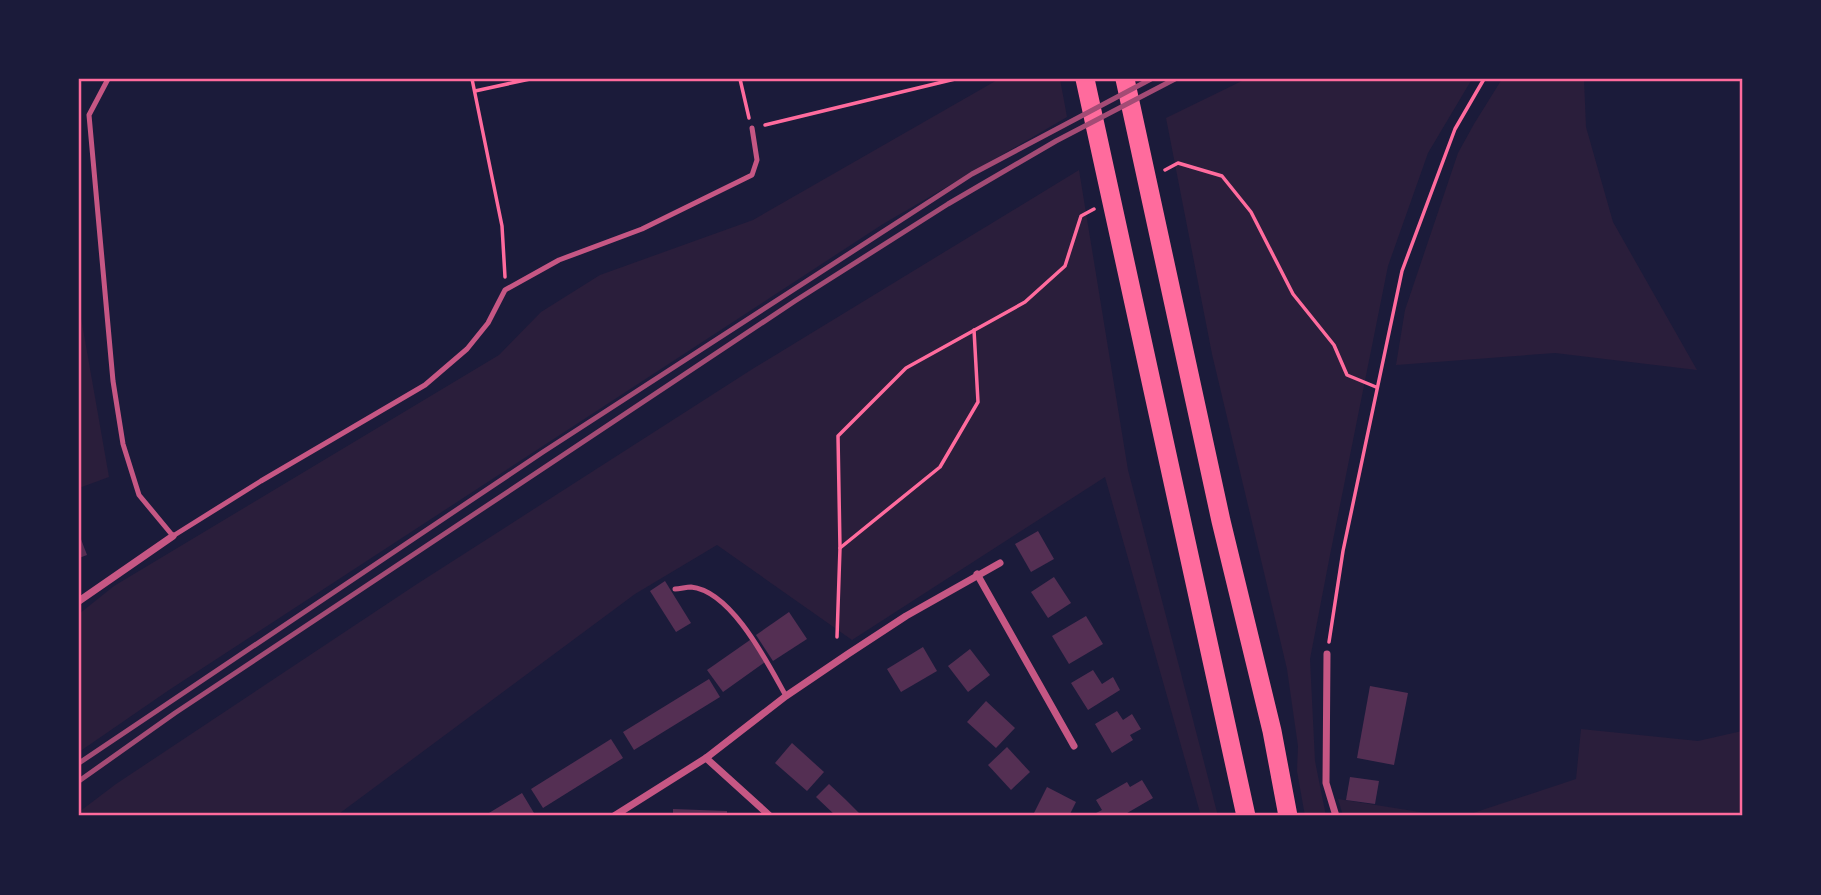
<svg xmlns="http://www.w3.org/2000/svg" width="1821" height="895" font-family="Spectral,serif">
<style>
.green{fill:#2a1e3b}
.building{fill:#542f53}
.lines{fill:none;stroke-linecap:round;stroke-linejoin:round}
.path{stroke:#ff6b9d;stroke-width:3.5}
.service{stroke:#c65784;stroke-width:5}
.minor{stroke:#c65784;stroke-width:7}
.trunk{stroke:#ff6b9d;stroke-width:19}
.rail{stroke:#a44b75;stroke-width:5}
.neatline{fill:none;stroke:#ff6b9d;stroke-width:2.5}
</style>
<rect width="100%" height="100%" fill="#1b1b3a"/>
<!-- green -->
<g class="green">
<path d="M999,79H1060L1067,117L883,224L169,690L79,752V614L114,586L499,355L541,312L600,275L753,220Z"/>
<path d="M1246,79H1472L1428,153L1388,266L1330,555L1310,659L1315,761L1326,816H1305L1297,771L1298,746L1287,669L1212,354L1166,118Z"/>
<path d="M1502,79H1584L1586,127L1613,222L1697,370L1555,353L1396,365L1405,310L1458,153L1474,124Z"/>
<path d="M1079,170L1128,470L1218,816H1201L1105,477L852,640L717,545L635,594L336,816H79V812L116,784L417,584L754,368Z"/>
<path d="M79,306L109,477L79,488Z"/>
<path d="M1581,729L1698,741L1742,731V816H1464L1576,779Z"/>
<path d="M1338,799L1445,816H1343Z"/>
</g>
<!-- building -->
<g class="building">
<path d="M1038,531L1054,559L1031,572L1015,544Z"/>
<path d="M79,534L87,555L79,558Z"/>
<path d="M1054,577L1071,603L1048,618L1031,592Z"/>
<path d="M665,581L691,623L676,632L650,591Z"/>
<path d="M789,612L807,639L773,661L756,635Z"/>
<path d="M1086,616L1103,644L1069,664L1052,636Z"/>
<path d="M750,640L765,662L723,692L707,670Z"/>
<path d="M923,647L937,671L901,692L887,669Z"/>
<path d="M970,649L990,675L968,692L948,666Z"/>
<path d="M1093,670L1102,684L1113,677L1120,690L1088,710L1071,683Z"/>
<path d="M709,679L720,697L634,750L623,732Z"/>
<path d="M1370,686L1408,693L1394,765L1357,758Z"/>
<path d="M986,701L1015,728L996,748L967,722Z"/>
<path d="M1117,711L1123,720L1132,714L1141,729L1130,735L1133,740L1112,753L1095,724Z"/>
<path d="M611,739L623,758L543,808L531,789Z"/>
<path d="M792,743L824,772L807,791L775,763Z"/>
<path d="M1007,747L1030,772L1011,790L988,765Z"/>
<path d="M1350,777L1379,781L1375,804L1346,800Z"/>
<path d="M1142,780L1153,798L1122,816H1098L1096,813L1102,810L1096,800L1127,782L1130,787Z"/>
<path d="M829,784L846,800L862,816H836L816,797Z"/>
<path d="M1047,787L1076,802L1069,816H1041L1034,813Z"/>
<path d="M522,793L534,813L528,816H484Z"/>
<path d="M673,809L727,811V816H673Z"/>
</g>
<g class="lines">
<!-- path -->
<g class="path">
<path d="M472,79L502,226L505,277"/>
<path d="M740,79L749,118"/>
<path d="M475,91L530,79"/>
<path d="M765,125L955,79"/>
<path d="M1165,170L1178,163L1222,176L1251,212L1293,294L1334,345L1347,375L1376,387"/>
<path d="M840,548L940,467L978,402L974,330"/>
<path d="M837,637L840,548L838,436L906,368L1025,302L1065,266L1081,216L1094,209"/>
<path d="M1329,642L1343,551L1402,271L1455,129L1484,79"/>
</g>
<!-- service -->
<g class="service">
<path d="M108,79L89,115L113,381L123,444L139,495L173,536L261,481L425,385L467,349L488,323L505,290L559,260L642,229L752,175L757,160L752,128"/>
<path d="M675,589C680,589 686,587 691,587C732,591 768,664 786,696"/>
</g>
<!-- minor -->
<g class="minor">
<path d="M977,574L1074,746"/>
<path d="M79,601L173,536"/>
<path d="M1327,654L1326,783L1336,816"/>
<path d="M706,758L770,816"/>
<path d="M614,816L706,758L786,696L848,654L906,616L1000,563"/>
</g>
<!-- trunk -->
<g class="trunk">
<path d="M1085,79L1246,816"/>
<path d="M1125,79L1221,521L1272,731L1288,816"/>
</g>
<!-- rail -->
<g class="rail">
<path d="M79,763L543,452L972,174L1151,79"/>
<path d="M79,781L175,713L795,301L948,204L1056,141L1175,79"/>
</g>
</g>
<!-- border -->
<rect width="1821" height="895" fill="none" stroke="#1b1b3a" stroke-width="161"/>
<rect x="80" y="80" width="1661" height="734" class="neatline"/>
</svg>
